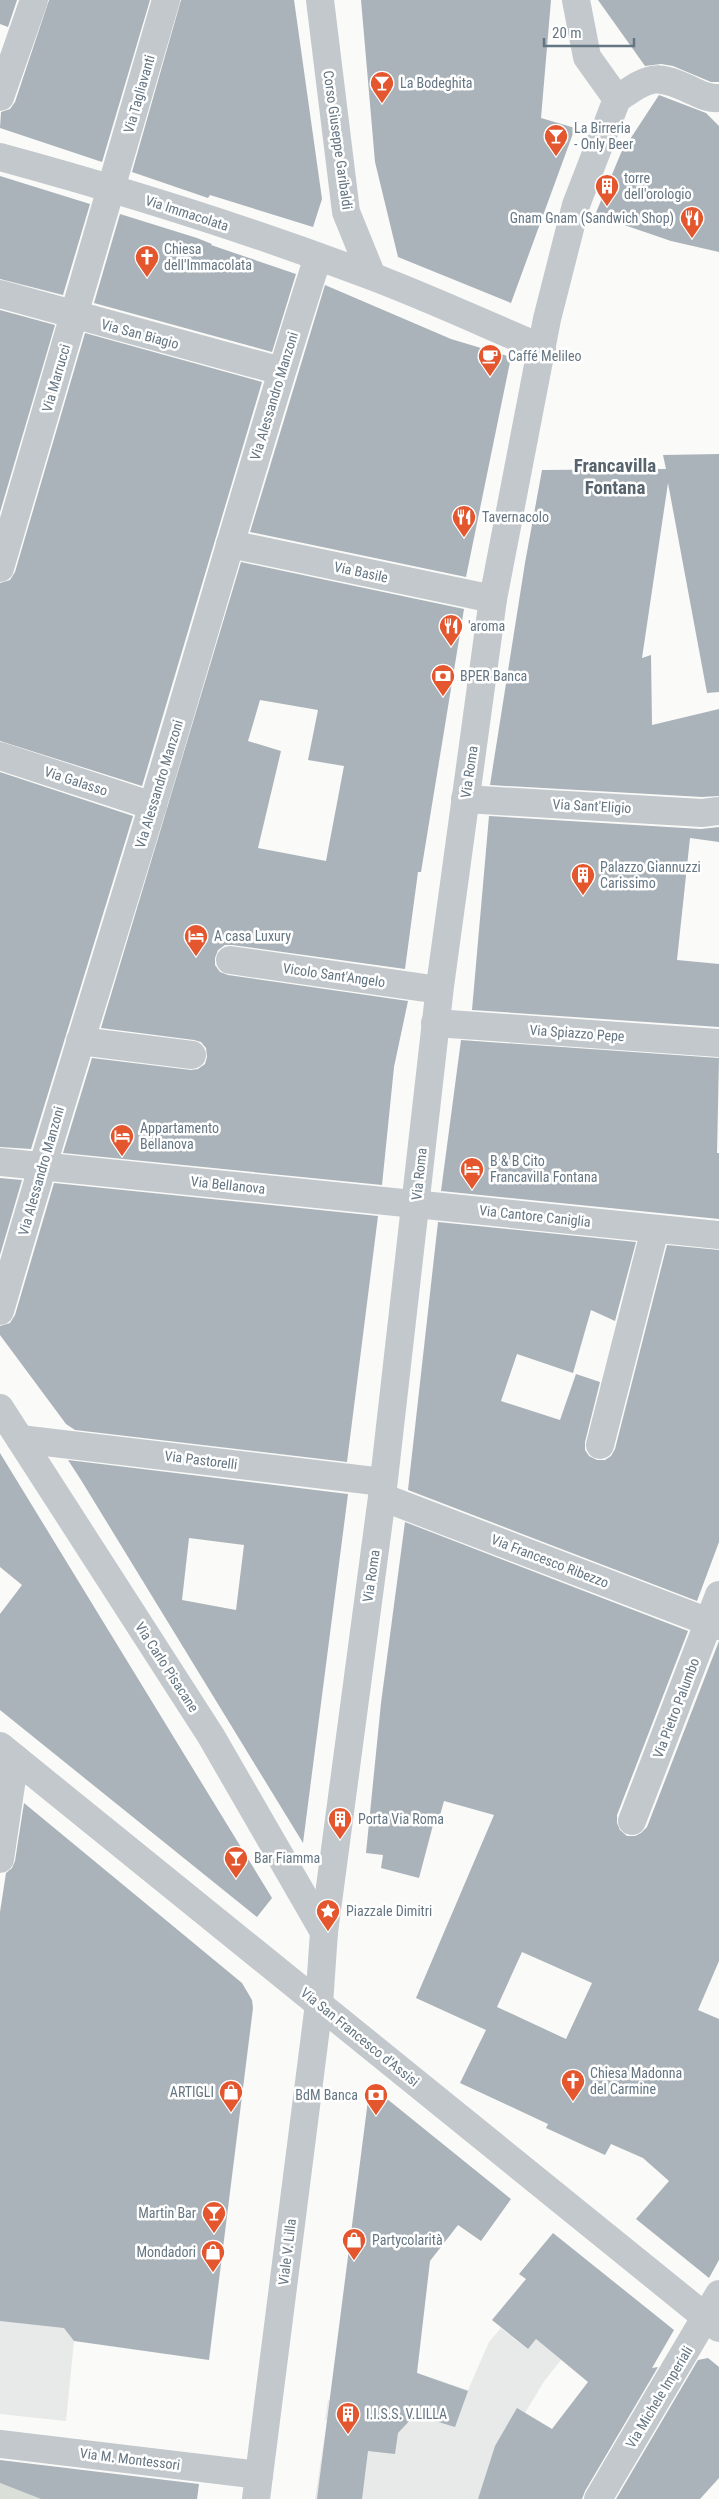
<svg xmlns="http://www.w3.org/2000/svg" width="719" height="2499" font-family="'Roboto Condensed',sans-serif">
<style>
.built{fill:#e8e9e9}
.green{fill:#dadfd7}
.building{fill:#aab3b9;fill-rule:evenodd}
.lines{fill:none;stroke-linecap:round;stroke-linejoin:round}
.minor{stroke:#c3c8cc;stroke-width:28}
.labels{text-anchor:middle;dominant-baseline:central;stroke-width:5;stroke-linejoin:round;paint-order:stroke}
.poi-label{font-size:14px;fill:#657683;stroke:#fff;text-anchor:start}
.street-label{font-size:14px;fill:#657683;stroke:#fff}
.district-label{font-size:19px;font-weight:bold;fill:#57646e;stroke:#fff}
</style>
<rect width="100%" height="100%" fill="#fafaf8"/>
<!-- built -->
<g class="built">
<path d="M0,2215L74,2341L66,2421L0,2414Z"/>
<path d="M501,2328L527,2349L536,2339L561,2360L545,2380L506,2444L498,2441L478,2499H315L327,2420H325L328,2400L383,2418L417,2373L468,2390L489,2342Z"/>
</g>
<!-- green -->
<path class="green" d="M0,2483L41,2499H0Z"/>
<!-- building -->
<g class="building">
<path d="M0,0H17L8,27L0,24Z"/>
<path d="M49,0H150L102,162L0,128L1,112L10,109L15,102Z"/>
<path d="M181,0H294L322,199L313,227L210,195L208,198L132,172Z"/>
<path d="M361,0H551L541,118L575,128L511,303L398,257L375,162Z"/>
<path d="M598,0H719V82H711L673,66L661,64L645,66Z"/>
<path d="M659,95L706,113L719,126V252L671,241L595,215L621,153Z"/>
<path d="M0,176L90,204L63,295L0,279Z"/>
<path d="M120,214L197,238L212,244L211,245L296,274L272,352L94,303Z"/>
<path d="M325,285L451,339L511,357L466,577L250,532Z"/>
<path d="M0,310L55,325L0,512Z"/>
<path d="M85,333L262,382L142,786L0,741V583L10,580L15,572Z"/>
<path d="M719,454V692L707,693L668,483L642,658L651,655L652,725L719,709V796L702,797L490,785L525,563L542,470L666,469L663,455Z"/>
<path d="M241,562L464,609L421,872H418L405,969L232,945H225L218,950L215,958V965L220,972L228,975L408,1001L394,1067L382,1185L63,1153L92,1058L191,1070L198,1069L205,1064L207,1057L206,1048L201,1042L194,1040L101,1028ZM260,700L318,710L308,760L344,766L326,861L258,848L281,751L248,741Z"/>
<path d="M0,772L133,816L31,1149L0,1147Z"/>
<path d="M489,816L701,829L719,827V842L690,838L677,960L719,964V1027L472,1010Z"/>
<path d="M461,1040L719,1058L717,1153H719V1219L441,1191Z"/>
<path d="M0,1178L22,1180L0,1255Z"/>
<path d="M54,1183L378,1216L347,1462L75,1430L66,1424L0,1335V1326L10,1323L15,1315Z"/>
<path d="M438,1222L636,1242L615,1321L591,1310L573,1373L517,1354L501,1401L560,1420L576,1374L600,1382L585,1442V1450L589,1456L597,1460H605L611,1456L615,1449L667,1245L719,1250V1542L697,1601L408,1490Z"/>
<path d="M0,1453L272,1898L257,1917L0,1710V1614L22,1585L0,1567Z"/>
<path d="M68,1460L348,1494L303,1843L81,1480ZM189,1538L244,1545L236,1610L182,1600Z"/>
<path d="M405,1522L688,1631L617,1815V1823L620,1830L627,1836H635L641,1833L647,1827L719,1641V1961L698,2010L719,2019V2260L709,2278L636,2219L669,2181L643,2158L611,2144L605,2155L546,2128L548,2124L460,2083L486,2030L416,1998L494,1815L444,1801L437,1826L433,1825L419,1878L381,1868L383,1855L366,1853L381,1703ZM522,1952L592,1983L566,2039L497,2007Z"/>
<path d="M24,1803L242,1983L252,2000L253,2008L209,2360L74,2341L64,2328L0,2321V1912L6,1873L12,1868L15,1861Z"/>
<path d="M381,2094L511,2199L481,2241L458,2225L430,2261L417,2373L468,2391L455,2427L415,2415L398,2433L395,2454L368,2451L362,2499H317L368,2100Z"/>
<path d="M553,2233L674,2330L652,2368L658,2367L585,2491L582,2499H478L495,2446L517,2408L552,2429L588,2382L536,2339L528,2349L492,2320L526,2279L519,2274Z"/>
<path d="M708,2358L719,2367V2478L700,2499H616L698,2360Z"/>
<path d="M0,2460L199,2484L197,2499H41L0,2483Z"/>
</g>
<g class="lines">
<!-- minor -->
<g class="minor">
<path d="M320,0L346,212L372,276"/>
<path d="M576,0L587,57L617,99"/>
<path d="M0,97L34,0"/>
<path d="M617,99C651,76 655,73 693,91C702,95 709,99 719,98"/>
<path d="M0,157C125,191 250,230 371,276C429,298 485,324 542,348"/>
<path d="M0,294L281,371"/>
<path d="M230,544L493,599"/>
<path d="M0,568L166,0"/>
<path d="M0,756L153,806"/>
<path d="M465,799L702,813L719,811"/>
<path d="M230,960L439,990"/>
<path d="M435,1023L719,1043"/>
<path d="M80,1041L192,1055"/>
<path d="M0,1162L719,1235"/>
<path d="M0,1311C48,1143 101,976 152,808C208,624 259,439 318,257"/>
<path d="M0,1408L211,1736L324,1932"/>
<path d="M20,1439L383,1482"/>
<path d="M600,1445L655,1229"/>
<path d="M382,1497L719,1626"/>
<path d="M0,1746L719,2328"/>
<path d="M632,1821L719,1595"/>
<path d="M0,1859L15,1758"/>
<path d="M0,2444L259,2475"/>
<path d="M256,2499L319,2004L324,1932L382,1497L440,986L493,599L547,319L576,205L617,99"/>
<path d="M598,2499L719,2294"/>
</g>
</g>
<!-- icons -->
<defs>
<g id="bar-pin" transform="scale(1.25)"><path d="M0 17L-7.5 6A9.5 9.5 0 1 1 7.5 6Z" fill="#e4572e" stroke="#fff"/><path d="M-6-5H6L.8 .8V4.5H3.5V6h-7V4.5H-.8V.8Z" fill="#fff"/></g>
<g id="building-pin" transform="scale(1.25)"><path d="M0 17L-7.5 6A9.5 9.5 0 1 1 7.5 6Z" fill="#e4572e" stroke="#fff"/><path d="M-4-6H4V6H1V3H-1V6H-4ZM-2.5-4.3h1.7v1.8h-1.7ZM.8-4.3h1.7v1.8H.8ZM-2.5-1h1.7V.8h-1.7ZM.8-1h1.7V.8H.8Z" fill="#fff"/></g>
<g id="restaurant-pin" transform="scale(1.25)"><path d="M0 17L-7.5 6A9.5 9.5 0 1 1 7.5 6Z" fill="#e4572e" stroke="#fff"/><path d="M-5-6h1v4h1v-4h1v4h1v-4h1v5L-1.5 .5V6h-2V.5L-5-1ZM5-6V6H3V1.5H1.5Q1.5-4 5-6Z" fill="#fff"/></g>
<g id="church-pin" transform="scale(1.25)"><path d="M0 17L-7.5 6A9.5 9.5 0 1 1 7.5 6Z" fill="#e4572e" stroke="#fff"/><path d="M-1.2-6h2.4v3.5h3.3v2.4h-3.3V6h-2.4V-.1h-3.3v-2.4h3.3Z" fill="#fff"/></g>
<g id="cafe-pin" transform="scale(1.25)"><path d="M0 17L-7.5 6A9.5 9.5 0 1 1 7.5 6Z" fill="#e4572e" stroke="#fff"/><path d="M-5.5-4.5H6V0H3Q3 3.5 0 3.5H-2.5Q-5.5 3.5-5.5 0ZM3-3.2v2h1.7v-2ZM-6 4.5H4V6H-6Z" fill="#fff"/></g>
<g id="bank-pin" transform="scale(1.25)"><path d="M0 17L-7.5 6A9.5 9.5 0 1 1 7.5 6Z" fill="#e4572e" stroke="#fff"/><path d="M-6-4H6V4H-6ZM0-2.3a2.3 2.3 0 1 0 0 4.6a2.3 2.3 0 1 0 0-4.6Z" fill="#fff"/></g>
<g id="hotel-pin" transform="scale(1.25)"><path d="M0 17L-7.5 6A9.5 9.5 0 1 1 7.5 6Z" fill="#e4572e" stroke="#fff"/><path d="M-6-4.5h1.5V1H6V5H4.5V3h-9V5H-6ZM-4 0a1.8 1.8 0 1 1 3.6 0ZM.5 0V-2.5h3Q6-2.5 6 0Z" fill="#fff"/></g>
<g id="sight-pin" transform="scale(1.25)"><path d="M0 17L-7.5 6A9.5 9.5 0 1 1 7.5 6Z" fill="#e4572e" stroke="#fff"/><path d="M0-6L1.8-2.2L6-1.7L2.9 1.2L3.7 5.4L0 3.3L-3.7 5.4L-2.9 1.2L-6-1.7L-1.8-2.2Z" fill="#fff"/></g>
<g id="shop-pin" transform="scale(1.25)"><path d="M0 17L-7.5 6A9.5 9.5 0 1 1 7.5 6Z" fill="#e4572e" stroke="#fff"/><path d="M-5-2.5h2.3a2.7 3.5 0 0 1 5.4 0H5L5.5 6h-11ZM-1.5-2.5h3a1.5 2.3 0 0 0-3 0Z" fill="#fff"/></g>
</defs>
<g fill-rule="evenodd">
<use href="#bar-pin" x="382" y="83"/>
<use href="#bar-pin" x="556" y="136"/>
<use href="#building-pin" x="607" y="186"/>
<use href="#restaurant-pin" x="692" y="218"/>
<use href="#church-pin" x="147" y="257"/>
<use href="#cafe-pin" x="490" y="356"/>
<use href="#restaurant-pin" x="464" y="517"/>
<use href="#restaurant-pin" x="451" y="626"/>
<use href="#bank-pin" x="443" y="676"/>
<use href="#building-pin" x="583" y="875"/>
<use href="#hotel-pin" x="196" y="936"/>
<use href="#hotel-pin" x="122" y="1136"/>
<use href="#hotel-pin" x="472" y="1169"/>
<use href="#building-pin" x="340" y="1819"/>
<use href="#bar-pin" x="236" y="1858"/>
<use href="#sight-pin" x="328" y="1911"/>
<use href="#church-pin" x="573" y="2081"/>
<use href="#shop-pin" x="231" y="2092"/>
<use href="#bank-pin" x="376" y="2095"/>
<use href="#bar-pin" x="214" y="2213"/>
<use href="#shop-pin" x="354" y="2240"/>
<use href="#shop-pin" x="213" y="2252"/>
<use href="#building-pin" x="348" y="2414"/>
</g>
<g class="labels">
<!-- poi labels -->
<g class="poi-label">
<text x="400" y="83">La Bodeghita</text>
<text x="574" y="128">La Birreria<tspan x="574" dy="16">- Only Beer</tspan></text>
<text x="624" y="178">torre<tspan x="624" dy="16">dell'orologio</tspan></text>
<text x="674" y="218" text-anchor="end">Gnam Gnam (Sandwich Shop)</text>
<text x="164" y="249">Chiesa<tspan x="164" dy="16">dell'Immacolata</tspan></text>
<text x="508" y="356">Caffé Melileo</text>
<text x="482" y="517">Tavernacolo</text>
<text x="468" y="626">'aroma</text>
<text x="460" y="676">BPER Banca</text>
<text x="600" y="867">Palazzo Giannuzzi<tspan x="600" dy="16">Carissimo</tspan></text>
<text x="214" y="936">A casa Luxury</text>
<text x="140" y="1128">Appartamento<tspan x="140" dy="16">Bellanova</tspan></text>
<text x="490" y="1161">B &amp; B Cito<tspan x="490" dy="16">Francavilla Fontana</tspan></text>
<text x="358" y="1819">Porta Via Roma</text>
<text x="254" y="1858">Bar Fiamma</text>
<text x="346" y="1911">Piazzale Dimitri</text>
<text x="590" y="2073">Chiesa Madonna<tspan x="590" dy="16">del Carmine</tspan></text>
<text x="214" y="2092" text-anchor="end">ARTIGLI</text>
<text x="358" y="2095" text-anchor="end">BdM Banca</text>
<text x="196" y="2213" text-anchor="end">Martin Bar</text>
<text x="372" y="2240">Partycolarità</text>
<text x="196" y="2252" text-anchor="end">Mondadori</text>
<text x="366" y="2414">I.I.S.S. V.LILLA</text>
</g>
<!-- street labels -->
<g class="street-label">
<text transform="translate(139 94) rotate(-74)">Via Tagliavanti</text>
<text transform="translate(338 140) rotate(82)">Corso Giuseppe Garibaldi</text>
<text transform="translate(187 213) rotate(18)">Via Immacolata</text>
<text transform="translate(140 334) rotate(15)">Via San Biagio</text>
<text transform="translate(56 378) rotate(-74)">Via Marrucci</text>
<text transform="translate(274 396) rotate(-73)">Via Alessandro Manzoni</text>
<text transform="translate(361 572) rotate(12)">Via Basile</text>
<text transform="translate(469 772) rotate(-82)">Via Roma</text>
<text transform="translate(76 781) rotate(18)">Via Galasso</text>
<text transform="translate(159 784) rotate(-73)">Via Alessandro Manzoni</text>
<text transform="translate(592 806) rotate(3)">Via Sant'Eligio</text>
<text transform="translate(334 975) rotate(8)">Vicolo Sant'Angelo</text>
<text transform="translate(577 1033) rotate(4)">Via Spiazzo Pepe</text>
<text transform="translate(41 1171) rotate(-74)">Via Alessandro Manzoni</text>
<text transform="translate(419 1174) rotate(-84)">Via Roma</text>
<text transform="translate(228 1185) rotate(6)">Via Bellanova</text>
<text transform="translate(535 1216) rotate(6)">Via Cantore Caniglia</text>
<text transform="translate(201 1460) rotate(7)">Via Pastorelli</text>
<text transform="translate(550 1561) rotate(21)">Via Francesco Ribezzo</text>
<text transform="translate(371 1576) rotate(-82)">Via Roma</text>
<text transform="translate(167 1667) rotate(57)">Via Carlo Pisacane</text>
<text transform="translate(676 1708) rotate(-69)">Via Pietro Palumbo</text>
<text transform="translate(360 2037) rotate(39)">Via San Francesco d'Assisi</text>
<text transform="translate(287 2252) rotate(-83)">Viale V. Lilla</text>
<text transform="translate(659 2397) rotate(-59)">Via Michele Imperiali</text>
<text transform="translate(130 2459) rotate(7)">Via M. Montessori</text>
</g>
<!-- district labels -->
<g class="district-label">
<text x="615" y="465">Francavilla<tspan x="615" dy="22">Fontana</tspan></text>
</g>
</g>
<!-- scale -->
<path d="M544 38v8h90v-8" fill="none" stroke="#657683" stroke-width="2.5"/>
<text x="552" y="38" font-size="15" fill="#657683" stroke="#ffffff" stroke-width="4" paint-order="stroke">20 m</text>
</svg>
